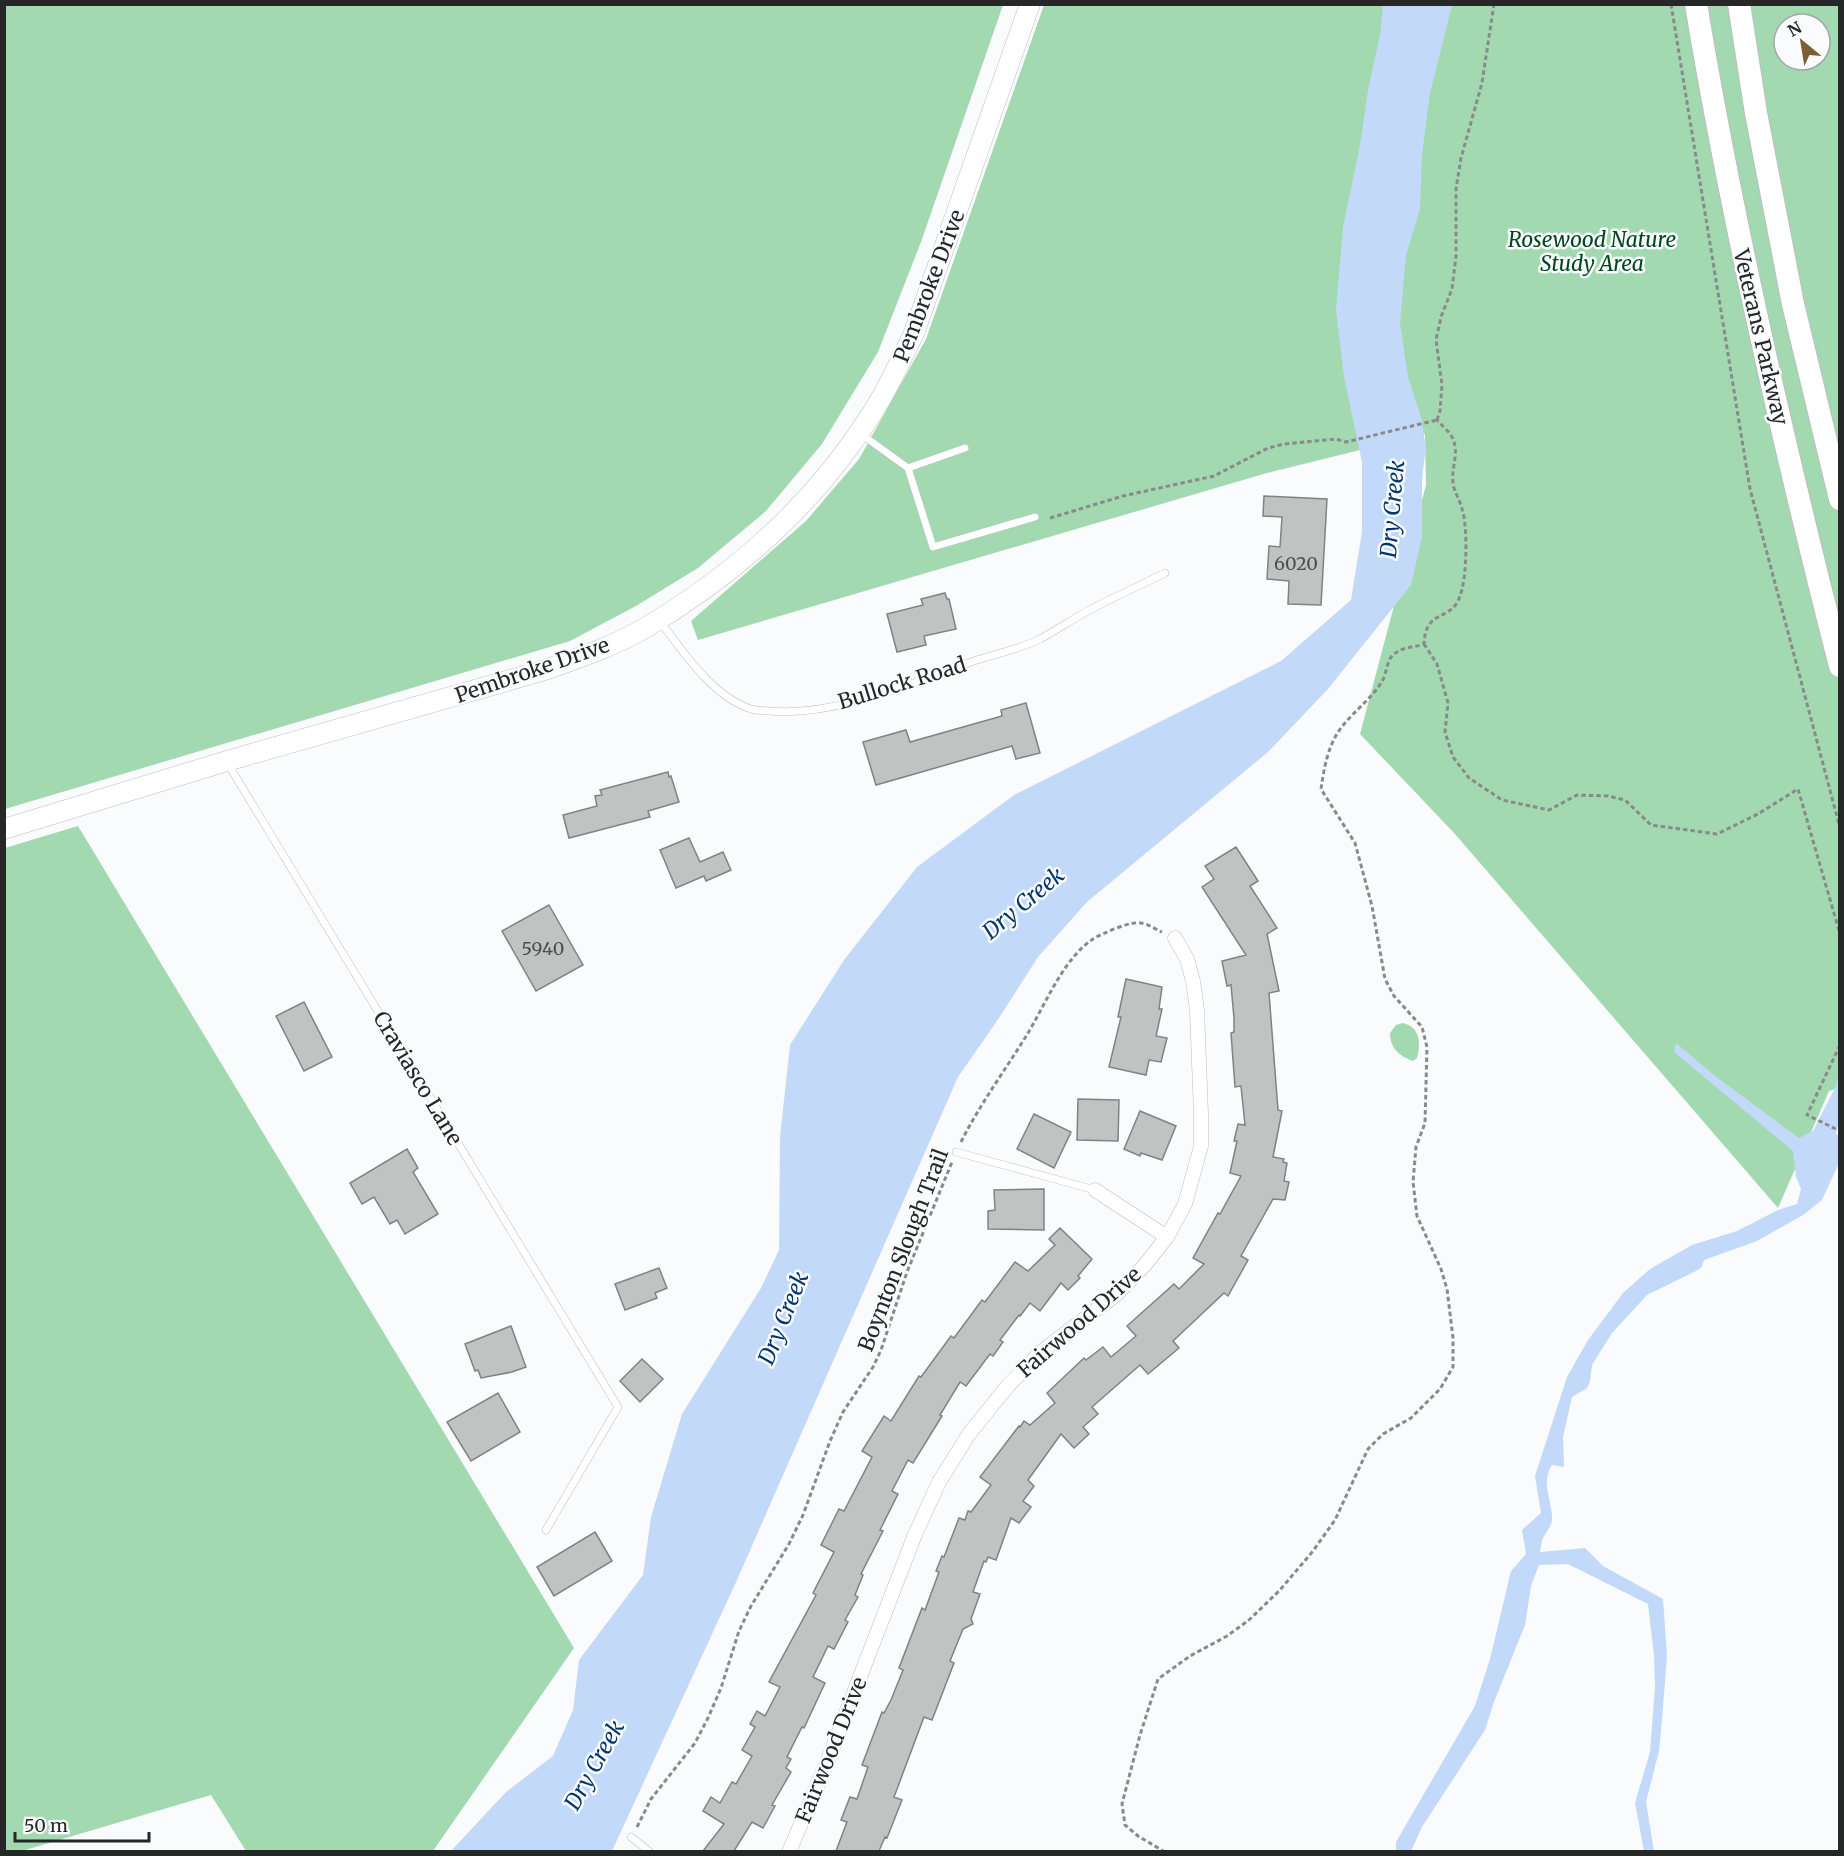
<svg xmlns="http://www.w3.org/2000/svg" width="1844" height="1856" font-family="Merriweather,serif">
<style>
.green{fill:#a3d9b0;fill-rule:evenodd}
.water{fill:#c2d9f9}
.building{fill:#c1c2c2;stroke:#818283;stroke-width:1.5}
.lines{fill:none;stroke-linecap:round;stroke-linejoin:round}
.lane-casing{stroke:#bdbebf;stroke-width:8}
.street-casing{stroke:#bdbebf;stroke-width:15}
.secondary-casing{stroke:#bdbebf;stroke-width:21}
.primary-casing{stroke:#bdbebf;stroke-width:24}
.path{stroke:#898a8a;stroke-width:3;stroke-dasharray:4.5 3;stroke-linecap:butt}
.lane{stroke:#fff;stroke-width:7}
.street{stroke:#fff;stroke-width:14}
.secondary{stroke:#fff;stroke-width:20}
.primary{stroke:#fff;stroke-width:22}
.labels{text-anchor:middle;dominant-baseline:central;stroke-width:5;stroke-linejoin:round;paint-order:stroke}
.number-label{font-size:18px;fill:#4d4e4e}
.park-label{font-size:21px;font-style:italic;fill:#014620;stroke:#fafbfc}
.street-label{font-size:21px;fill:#262727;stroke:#fafbfc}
.water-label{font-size:22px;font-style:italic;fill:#00356f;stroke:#fafbfc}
</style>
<rect width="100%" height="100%" fill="#fafbfc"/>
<!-- green -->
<g class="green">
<path d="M5,4H1003V5L921,242L878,352L822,444L766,511L698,568L636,606L570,641L5,809Z"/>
<path d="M1044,5H1839V1088L1829,1091L1778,1208L1455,834L1360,734L1426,485L1425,434L1267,473L698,640L691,621L806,521L859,459L926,339ZM1784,24H1820V60H1784Z"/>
<path d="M78,826L574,1648L433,1851H246L211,1795L22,1851H5V848Z"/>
<path d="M1403,1023C1420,1027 1421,1043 1417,1058L1413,1061C1399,1056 1390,1048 1390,1033L1396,1025Z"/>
</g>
<!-- water -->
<g class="water">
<path d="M1383,5H1452L1430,93L1422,154L1420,209L1406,255L1400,323L1408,377L1421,417L1426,447L1422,479V537L1411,585L1328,689L1268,752L1087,902L1038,957L999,1018L958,1077L737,1580L612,1851H451L506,1792L553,1756L573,1710L579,1660L643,1575L651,1517L682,1414L761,1288L779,1250L780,1137L790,1045L844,960L917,867L1014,795L1281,661L1351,600L1362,532V462L1344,377L1336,310L1343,227L1360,145L1368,90L1380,35Z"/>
<path d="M1676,1043L1715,1076L1799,1138L1813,1131L1836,1086L1839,1073V1121L1836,1134L1839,1136V1163L1822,1200L1803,1215L1757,1241L1704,1260L1702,1267L1696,1271L1647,1295L1612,1333L1592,1365L1590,1381L1587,1388L1572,1397L1563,1437L1564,1467L1552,1465C1541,1481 1551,1499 1552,1516C1553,1526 1547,1530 1543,1538C1541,1542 1541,1548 1540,1552L1585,1548L1603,1566L1663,1599L1667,1655L1662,1720L1659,1751L1646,1802L1654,1851H1644L1635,1803L1650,1752L1655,1687L1654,1656L1648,1604L1568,1564L1539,1565L1531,1586L1525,1625L1494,1702L1485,1730L1422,1827L1411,1851H1396V1842L1475,1706L1490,1659L1511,1571L1526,1554L1522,1530L1541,1513L1535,1476L1567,1377L1588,1340L1623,1293L1650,1269L1692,1245L1737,1231L1778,1210L1797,1204L1801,1189L1796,1177L1793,1151L1674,1052Z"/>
</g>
<!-- building -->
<g class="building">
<path d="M1264,496L1327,499L1321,605L1288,604L1289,581L1267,579L1269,546L1280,547L1282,517L1263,516Z"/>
<path d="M945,593L947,599H949L956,629L924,636L926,645L897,652L887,614L923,605L921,599Z"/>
<path d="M1026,703L1040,753L1016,759L1012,746L876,785L863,742L906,730L910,742L1002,716L1001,710Z"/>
<path d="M668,772L669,777L671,776L679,802L648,811L650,817L569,838L563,815L597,806L595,796L602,795L600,790Z"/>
<path d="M689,838L700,862L723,852L731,870L706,881L704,876L676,888L660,850Z"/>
<path d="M1236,847L1258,881L1250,886L1277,928L1267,934L1279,991L1269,993L1278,1110L1282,1111L1273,1157L1284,1159L1283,1162L1287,1163L1284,1181L1289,1182L1285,1200L1273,1199L1241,1256L1248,1260L1228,1296L1224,1293L1173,1341L1179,1348L1148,1374L1140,1365L1092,1407L1098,1414L1083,1427L1089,1434L1074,1448L1061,1434L1028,1480L1034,1486L1023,1501L1031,1507L1019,1523L1011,1518L996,1560L988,1557L986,1562L984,1561L973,1592L980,1594L971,1619L973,1624L963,1629L950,1661L954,1663L932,1720L924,1717L894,1797L902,1800L887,1838L885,1837L879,1851H836L847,1822L841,1820L850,1797L857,1799L868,1767L862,1765L882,1712L884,1713L891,1700L903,1670L899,1668L922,1608L925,1610L939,1572L936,1571L942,1556L944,1557L959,1518L965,1520L968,1511L971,1512L991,1485L980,1477L1019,1426L1020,1427L1024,1421L1030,1425L1055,1403L1047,1393L1084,1358L1086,1360L1103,1347L1111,1357L1136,1336L1127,1326L1174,1284L1179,1289L1204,1264L1193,1258L1218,1213L1220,1214L1241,1176L1230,1173L1237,1141H1234L1238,1124L1245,1125L1241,1086L1235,1087L1231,1033L1234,1032V1018L1231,985L1227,986L1222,961L1246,955L1202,887L1214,879L1205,866Z"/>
<path d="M549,905L583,965L536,991L502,931Z"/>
<path d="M1126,979L1162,987L1159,1009H1162L1156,1036L1167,1038L1161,1062L1149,1060L1146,1075L1109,1067L1121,1017H1118Z"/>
<path d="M304,1002L332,1057L304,1071L276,1016Z"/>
<path d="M1078,1099L1119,1100L1118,1141L1077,1140Z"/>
<path d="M1140,1111L1176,1126L1162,1160L1141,1153L1140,1156L1124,1149Z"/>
<path d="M1034,1114L1071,1132L1054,1168L1017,1149Z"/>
<path d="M407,1149L418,1168L413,1172L438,1214L405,1234L397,1220L390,1224L374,1197L362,1204L350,1183Z"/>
<path d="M1044,1189V1230L988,1229V1211L995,1210L994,1190Z"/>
<path d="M1060,1228L1092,1259L1078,1276L1080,1278L1068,1290L1061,1283L1040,1311L1030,1303L1020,1316L1019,1315L1000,1340L1003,1342L993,1356L990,1354L966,1386L960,1382L940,1415L942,1416L913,1463L908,1460L892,1491L898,1494L880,1530L883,1531L861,1574L863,1575L855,1595L858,1597L845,1620L848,1622L834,1649L828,1646L813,1677L825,1683L804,1728L802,1727L787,1757L791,1759L786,1768L791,1772L772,1805L775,1806L763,1828L752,1822L734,1851H703L724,1824L703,1811L711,1797L720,1803L732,1782L736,1784L752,1756L742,1750L755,1727L750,1724L757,1711L765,1716L780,1687L769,1682L816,1595L813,1593L834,1552L821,1545L839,1509L844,1511L872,1457L862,1451L884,1416L891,1421L919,1376L921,1377L951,1336L954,1338L982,1300L985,1302L1015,1262L1028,1271L1055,1245L1049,1239Z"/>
<path d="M659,1268L667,1288L655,1293L657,1298L625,1310L615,1284Z"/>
<path d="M511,1326L526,1367L512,1372L481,1378L478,1370L475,1371L465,1344Z"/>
<path d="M642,1359L663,1379L640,1402L620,1381Z"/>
<path d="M498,1393L520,1432L471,1461L447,1422Z"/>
<path d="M595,1532L612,1561L554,1596L537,1567Z"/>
</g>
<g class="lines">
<!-- lane casing -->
<g class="lane-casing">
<g id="lane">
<path d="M861,434L908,468L933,547L1035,517"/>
<path d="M908,468L965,448"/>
<path d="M660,621C683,652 713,697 751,709C756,711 763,710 769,711C835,717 909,684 971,662C994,654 1018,650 1040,639C1060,628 1079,615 1099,605C1121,594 1143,584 1165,573"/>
<path d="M228,764L618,1407L546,1530"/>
<path d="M956,1152L1095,1190"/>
<path d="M631,1837L650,1852"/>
</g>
</g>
<!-- street casing -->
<g class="street-casing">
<g id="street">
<path d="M1095,1190L1167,1237"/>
<path d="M789,1852L828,1760L914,1537L939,1482L969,1434L1006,1388L1041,1352L1117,1294L1144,1266L1167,1237L1185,1204L1201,1146V1114L1197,1010L1193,981L1187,959L1175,938"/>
</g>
</g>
<!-- secondary casing -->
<g class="secondary-casing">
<path id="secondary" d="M4,829L227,761L545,670C579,658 614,646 645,628C734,575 813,505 869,418C887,391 900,362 914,333L1030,4"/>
</g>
<!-- primary casing -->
<g class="primary-casing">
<g id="primary">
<path d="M1696,4C1733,227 1784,447 1840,666"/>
<path d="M1739,4L1756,113L1793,304L1840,499"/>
</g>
</g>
<!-- path -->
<g class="path">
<path d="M1671,4L1750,489L1840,828"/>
<path d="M1437,420L1440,411L1442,385L1436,340L1441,317L1452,289L1456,256V189L1461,158L1482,83L1494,4"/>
<path d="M1050,518L1123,496L1214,476L1268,448L1284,444L1336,439L1346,442L1437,420"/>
<path d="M1424,644L1437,664L1448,703L1445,732L1453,757L1469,778L1502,800L1549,810L1577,795L1608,796L1625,800L1651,825L1717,834L1758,814L1798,789L1840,934"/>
<path d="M1840,1045L1807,1115L1840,1131"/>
<path d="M961,1142C980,1104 1006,1069 1028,1033C1046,1003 1064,958 1093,939C1103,933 1130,921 1141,923C1148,924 1155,929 1162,932"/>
<path d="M637,1827L651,1799L695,1743L708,1718L721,1688L739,1631L751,1606L789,1544L803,1515L830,1441L843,1412L873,1367L881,1350L907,1272L952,1162"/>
<path d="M1165,1852L1138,1836L1125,1825L1122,1804L1140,1735L1158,1679L1190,1656L1227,1636L1249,1620L1280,1590L1313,1551L1335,1520L1368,1449L1383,1434L1411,1418L1440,1389L1453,1367V1338L1447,1289L1441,1269L1417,1216L1413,1182L1416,1147L1425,1123L1427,1047L1422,1027L1394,996L1385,979L1372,906L1355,843L1321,789C1324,768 1328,745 1341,728C1353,712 1370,700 1381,683C1387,675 1386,660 1394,654C1404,646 1413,648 1424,644C1426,607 1451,623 1460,596C1467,578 1468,527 1462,509C1460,500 1454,492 1453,483C1451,467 1460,452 1452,437C1449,431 1441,425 1437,420"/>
</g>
<!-- lane -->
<use href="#lane" class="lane"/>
<!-- street -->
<use href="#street" class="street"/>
<!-- secondary -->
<use href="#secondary" class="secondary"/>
<!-- primary -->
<use href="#primary" class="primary"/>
</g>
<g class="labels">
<!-- number labels -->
<g class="number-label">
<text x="1296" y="563">6020</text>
<text x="543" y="948">5940</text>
</g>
<!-- park labels -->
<g class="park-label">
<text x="1592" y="239">Rosewood Nature<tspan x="1592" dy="24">Study Area</tspan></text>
</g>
<!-- street labels -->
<g class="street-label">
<text transform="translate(929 286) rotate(-69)">Pembroke Drive</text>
<text transform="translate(1761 337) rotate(77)">Veterans Parkway</text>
<text transform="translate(532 670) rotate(-19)">Pembroke Drive</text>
<text transform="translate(902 683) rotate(-17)">Bullock Road</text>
<text transform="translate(418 1078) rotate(59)">Craviasco Lane</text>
<text transform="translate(903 1250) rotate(-69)">Boynton Slough Trail</text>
<text transform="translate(1079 1322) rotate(-41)">Fairwood Drive</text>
<text transform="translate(831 1750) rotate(-68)">Fairwood Drive</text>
</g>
<!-- water labels -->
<g class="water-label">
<text transform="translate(1392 509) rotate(-85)">Dry Creek</text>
<text transform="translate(1023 903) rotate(-40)">Dry Creek</text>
<text transform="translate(783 1318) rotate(-68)">Dry Creek</text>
<text transform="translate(594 1765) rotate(-61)">Dry Creek</text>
</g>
</g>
<!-- border -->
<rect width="1844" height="1856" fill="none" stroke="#262727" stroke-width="12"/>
<!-- north arrow -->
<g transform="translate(1802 42) rotate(330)"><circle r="28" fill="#fafbfc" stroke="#a5a6a7" stroke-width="1.5"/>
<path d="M0-4.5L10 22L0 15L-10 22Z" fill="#7c5f32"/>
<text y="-9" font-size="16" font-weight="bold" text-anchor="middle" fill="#262727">N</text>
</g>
<!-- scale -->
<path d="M15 1832v9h134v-9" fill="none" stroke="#262727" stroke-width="3"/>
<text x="24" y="1832" font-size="18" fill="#262727" stroke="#fafbfc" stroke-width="4.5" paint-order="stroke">50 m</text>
</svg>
